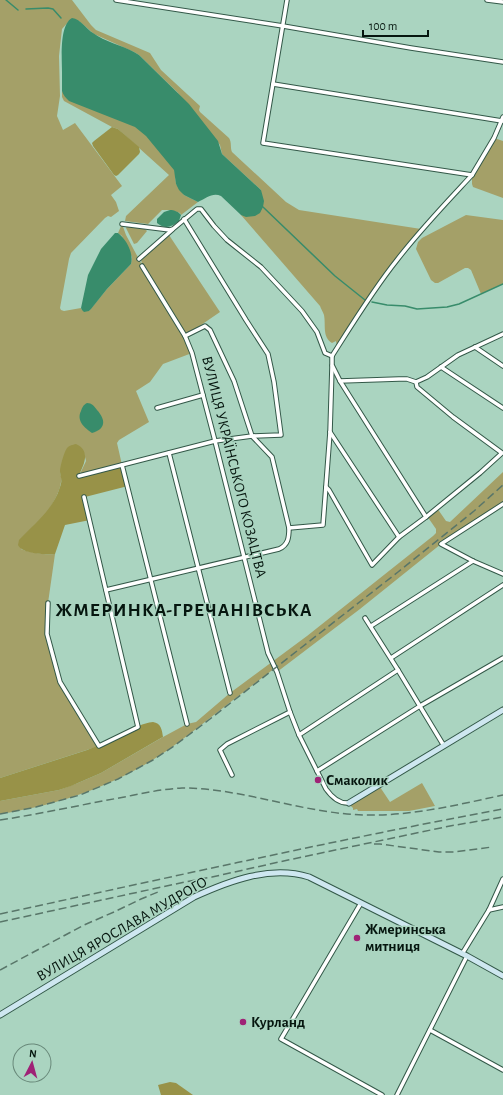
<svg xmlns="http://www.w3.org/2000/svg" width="503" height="1095" font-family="'Alegreya Sans',sans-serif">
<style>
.green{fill:#a4a068}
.forest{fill:#989248}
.water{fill:#388c6b}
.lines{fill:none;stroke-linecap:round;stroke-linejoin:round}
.stream{stroke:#388c6b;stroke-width:1.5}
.street-casing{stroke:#335848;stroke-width:5.5}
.secondary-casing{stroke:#335848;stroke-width:7}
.street{stroke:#fff;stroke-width:3.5}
.secondary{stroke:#cee7f0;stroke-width:5}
.rail{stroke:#597669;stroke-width:1.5;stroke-dasharray:8 4;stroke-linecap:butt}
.poi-dot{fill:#9f2276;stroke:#aad4c0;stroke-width:1.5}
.labels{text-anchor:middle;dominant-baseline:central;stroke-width:3;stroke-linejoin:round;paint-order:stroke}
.street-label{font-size:15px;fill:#06160f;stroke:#aad4c0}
.poi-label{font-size:15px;font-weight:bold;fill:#06160f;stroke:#aad4c0;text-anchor:start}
.district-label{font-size:19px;font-weight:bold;letter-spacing:1px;fill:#06160f;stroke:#aad4c0}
</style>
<rect width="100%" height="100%" fill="#aad4c0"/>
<!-- green -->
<g class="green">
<path d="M0,0H72L91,25L96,30L150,53L161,70L200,106L199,110L200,112L229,138C232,143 230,147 232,152L286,202L299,210L421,229L396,261L337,348L336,341L332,343C322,337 326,325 324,315C323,312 321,309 320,306L241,215L254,213L261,190L222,154L220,145L177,92L139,55L134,52L94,34L79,21L70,20L62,29L59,56L60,96L57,116L63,130L75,123L122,186L111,195L116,202L119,211L111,217L108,216L105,218L71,253L69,259L60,308L61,310L64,311L81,308L82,310L89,311L107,289L131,264L132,257L122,236L118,233L122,224L126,235L142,265L141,259L169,235L220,312L185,336L192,353L163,364L150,382L136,391L149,422L119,440L117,443L122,465L79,476L86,461L84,453L60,473C61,476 62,479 61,482C59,501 32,533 21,549C31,553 45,555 55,554L48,603L47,626L60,682L99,746L0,778Z"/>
<path d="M62,91L67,94L136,125L174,164L176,184L184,195L198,202L181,215L180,213L170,210H162L148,224L125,221L126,216L169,175L118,129L112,127L64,101L62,97Z"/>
<path d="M494,138L503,141V198L473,187L472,184V175Z"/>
<path d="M466,215L503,220V284L481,294L471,270L468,268H465L438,283H435L431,280L416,249L418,242L422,238Z"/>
<path d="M127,226L145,229L147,231L137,243L134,244L126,228Z"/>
<path d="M503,472V504L441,544L360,609L277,672L275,668C254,684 232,701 210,718C191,733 172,748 151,761C105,789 53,806 0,814V801L59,790L78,783L101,773L163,737L187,724L196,722L230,693L307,636L433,536L436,533V529L427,516L437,508L446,521L450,522Z"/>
<path d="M422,783L435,806L409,811H358L357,809L353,810V808L350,805L380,787L390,802Z"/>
</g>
<!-- forest -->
<g class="forest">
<path d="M112,127L118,129L139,147L140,152L139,154L118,175L116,176L114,175L93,146L92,143L94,141Z"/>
<path d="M76,444C91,451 84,464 79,475L122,465L128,486L85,497L90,520L65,525L55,554C46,555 22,554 18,545L19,540C35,523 53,510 60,487C63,479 60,477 60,471C60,467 64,452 67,448C70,445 72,445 76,444Z"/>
<path d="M153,722C161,723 162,730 163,737L161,738L101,773L71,786L59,790L0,801V778L87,750C101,745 113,739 126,732C134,728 143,723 153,722Z"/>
<path d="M170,1082L176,1083L193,1095H161L158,1085Z"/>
</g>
<!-- water -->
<g class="water">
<path d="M72,18C81,19 86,29 93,33C105,42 121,45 134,52L139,55L189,104L218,141L222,154L261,190L264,201L263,207L260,213L255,216L246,217L241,215L221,196C213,192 206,198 198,202L184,195L179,190L176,184L174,170L146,136L135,127L69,101C66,98 63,95 62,91C62,85 62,78 62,72C62,59 59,25 72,18Z"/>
<path d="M170,210C174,210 179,212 181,215L179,221C172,227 165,230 157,223V219L164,212Z"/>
<path d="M115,233H118C126,239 134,253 131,264L107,289L91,309L89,311L84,312L82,310L81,308L88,275L101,249Z"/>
<path d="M87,403C92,403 94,406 97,410C106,420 106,429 92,433C85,428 76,421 81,411C82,408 83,405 87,403Z"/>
</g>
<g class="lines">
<!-- stream -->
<g class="stream">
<path d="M6,0L18,10"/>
<path d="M26,9L48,8L53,9L61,18"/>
<path d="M263,207L335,276L365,300"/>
<path d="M372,302L387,305L405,306L417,309L447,307L459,304L503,284"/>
</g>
<!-- street casing -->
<g class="street-casing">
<g id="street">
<path d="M116,0L283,26L411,48L503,62"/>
<path d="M287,0L263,143L472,175L494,138L503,117"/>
<path d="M487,0L503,2"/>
<path d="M273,84L502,121"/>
<path d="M122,224L170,230L173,229L197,209H201L214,226L227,240L261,267L302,311L317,332L325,353L332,356C353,323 373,290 397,260C420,230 446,203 472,175"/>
<path d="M139,259L172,230"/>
<path d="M142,266L185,336L192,353L215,441L268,653L277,672L290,712L299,735L326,789C331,796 339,804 349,803"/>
<path d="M475,347L503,366"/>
<path d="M332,356V365L340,381L399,379H407L416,382L427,377L458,355L503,334"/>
<path d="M441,367L503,408"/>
<path d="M416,382L417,387L453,417L502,453L480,473L426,517"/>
<path d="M157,408L203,395"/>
<path d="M330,432L399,537L426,517L340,381"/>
<path d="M169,453L230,693"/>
<path d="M122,465L187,724"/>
<path d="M79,476L215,441L252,436L281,435L274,382L268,354L246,320L184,219"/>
<path d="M326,487L329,490L372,565L399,537"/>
<path d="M503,504L441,544L473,561L503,574"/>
<path d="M289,528L323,525L330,432L332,366"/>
<path d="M106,590L279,549C288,545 289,538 289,528L272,457L252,436L234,381L210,330L205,326L185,336"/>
<path d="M48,603L47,634L60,682L99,746L138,727L84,497"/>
<path d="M365,618L398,670L444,746"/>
<path d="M371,626L473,561"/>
<path d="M391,658L503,585"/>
<path d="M299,735L398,670"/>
<path d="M317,771L420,706L503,658"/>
<path d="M232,775L220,750L227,744L290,712"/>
<path d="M361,903L281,1039L382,1095"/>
<path d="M489,910L503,907"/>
<path d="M462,954L489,910L503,879"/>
<path d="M430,1030L503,1070"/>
<path d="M397,1095L467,956"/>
</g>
</g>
<!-- secondary casing -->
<g class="secondary-casing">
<g id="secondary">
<path d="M349,803L503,710"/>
<path d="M0,1015L194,897C229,881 270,865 309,877L467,956L503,976"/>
</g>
</g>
<!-- street -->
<use href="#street" class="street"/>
<!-- secondary -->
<use href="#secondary" class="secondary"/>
<!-- rail -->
<g class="rail">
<path d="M0,814L36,807L80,795L118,779L153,760L174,746L210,719L398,572L474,511L503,485"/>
<path d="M0,820C40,814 80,805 119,798C140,794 161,789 182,788C237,788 292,809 347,814C400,819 452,806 503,795"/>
<path d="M374,844H380L439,852H454L492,847"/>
<path d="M0,914C167,878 335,840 503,809"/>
<path d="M0,922L185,882L212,877L288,860L450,826L503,817"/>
<path d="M0,970L84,925L114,912L141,899L158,892"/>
</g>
</g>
<!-- markers -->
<g class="poi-dot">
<circle cx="318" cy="780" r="4"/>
<circle cx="357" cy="938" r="4"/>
<circle cx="243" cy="1022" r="4"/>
</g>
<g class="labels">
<!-- street labels -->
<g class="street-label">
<text transform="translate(234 467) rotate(76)">ВУЛИЦЯ УКРАЇНСЬКОГО КОЗАЦТВА</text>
<text transform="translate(122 929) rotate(-30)">ВУЛИЦЯ ЯРОСЛАВА МУДРОГО</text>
</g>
<!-- poi labels -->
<g class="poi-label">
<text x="326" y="780">Смаколик</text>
<text x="365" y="929">Жмеринська<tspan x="365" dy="17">митниця</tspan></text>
<text x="251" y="1022">Курланд</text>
</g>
<!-- district labels -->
<g class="district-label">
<text x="184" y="610">ЖМЕРИНКА-ГРЕЧАНІВСЬКА</text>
</g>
</g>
<!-- north arrow -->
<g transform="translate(32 1063) rotate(6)"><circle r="19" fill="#aad4c0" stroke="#688879"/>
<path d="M0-3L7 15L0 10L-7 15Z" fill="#9f2276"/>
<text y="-6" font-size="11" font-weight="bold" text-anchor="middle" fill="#06160f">N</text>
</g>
<!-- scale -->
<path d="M363 30v6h65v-6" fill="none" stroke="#06160f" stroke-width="2"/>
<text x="369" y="30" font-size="12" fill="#06160f" stroke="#aad4c0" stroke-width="3" paint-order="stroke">100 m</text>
</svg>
